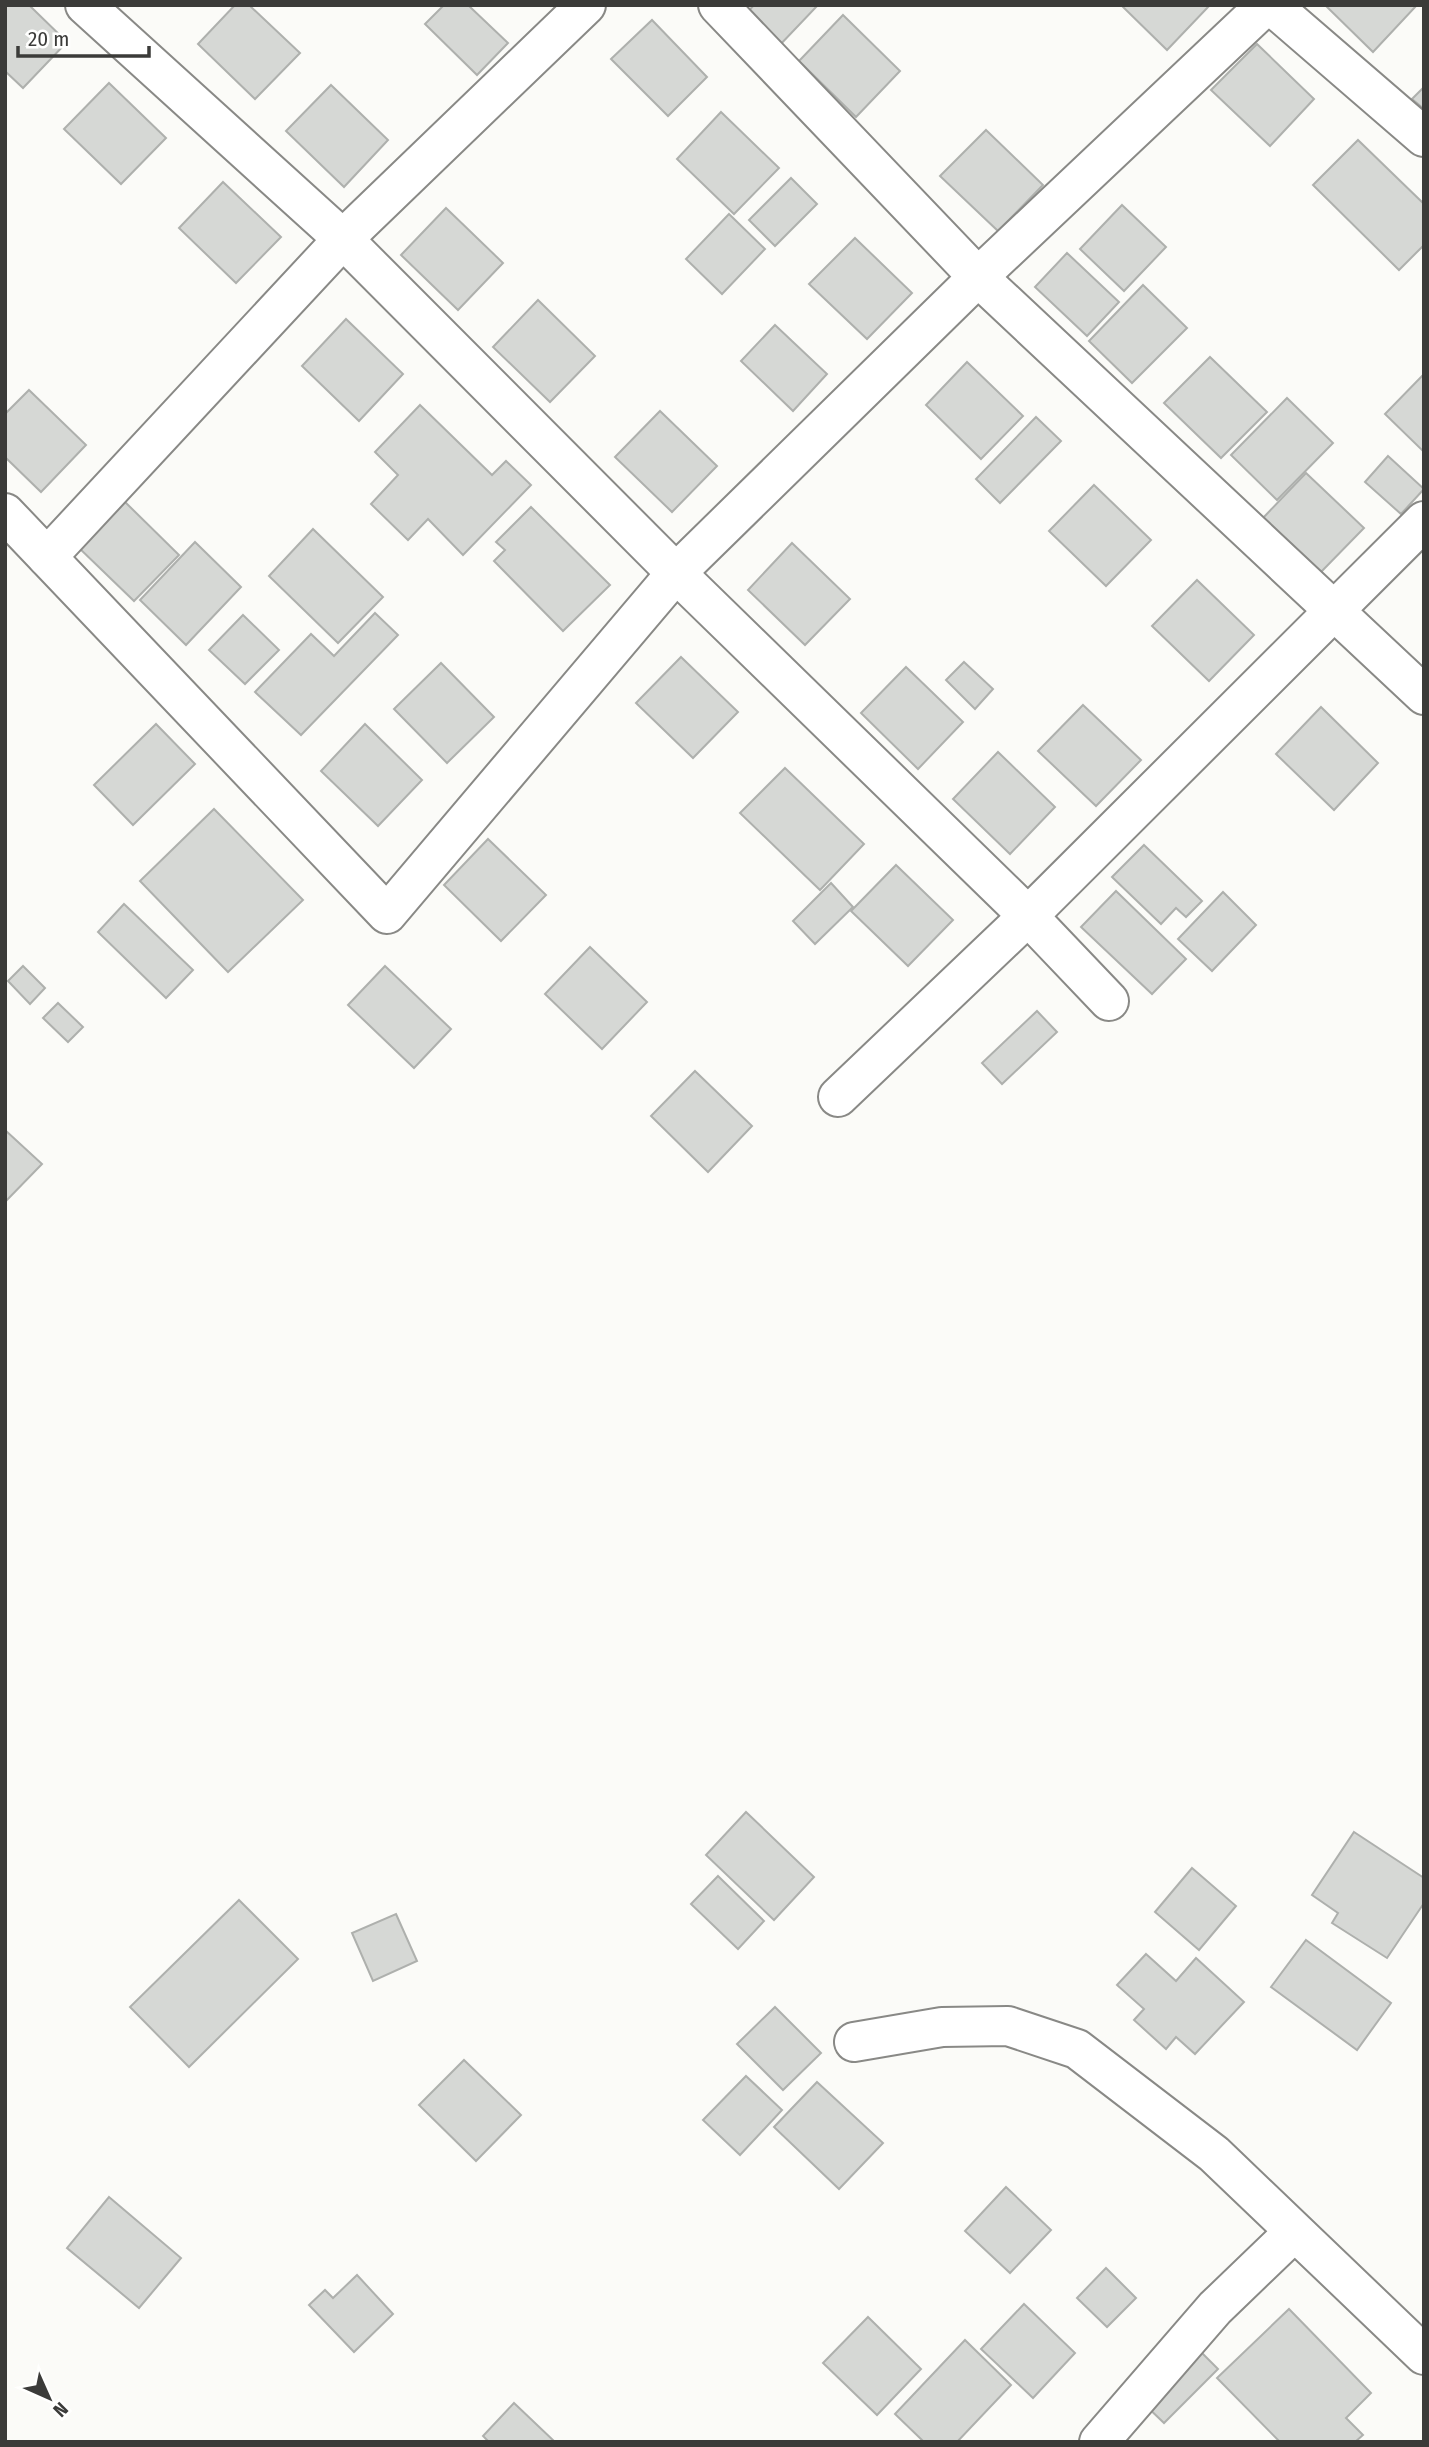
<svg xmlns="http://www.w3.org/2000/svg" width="1429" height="2447" font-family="'Fira Sans Condensed',sans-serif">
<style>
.building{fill:#d6d8d5;stroke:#aeb0ad;stroke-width:2}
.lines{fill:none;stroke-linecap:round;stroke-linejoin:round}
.minor-casing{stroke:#898986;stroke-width:42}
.minor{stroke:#fff;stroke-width:38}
</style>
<rect width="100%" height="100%" fill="#fbfbf8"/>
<!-- building -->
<g class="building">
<path d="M5,5H29L67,42L23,88L5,71Z"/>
<path d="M235,5H249L300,53L255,99L198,44Z"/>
<path d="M444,5H468L508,43L477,75L425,24Z"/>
<path d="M754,5H818L777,48L744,16Z"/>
<path d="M1121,5H1210L1167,50Z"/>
<path d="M1325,5H1417L1373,52Z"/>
<path d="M843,15L900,71L856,117L799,61Z"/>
<path d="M652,20L707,77L668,116L611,59Z"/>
<path d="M1257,44L1314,99L1270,146L1211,90Z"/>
<path d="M109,83L166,138L121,184L64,129Z"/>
<path d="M331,85L388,140L344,187L286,131Z"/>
<path d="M1424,87V109L1412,99Z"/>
<path d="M721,112L779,168L734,214L677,159Z"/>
<path d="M986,130L1043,185L998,231L940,176Z"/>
<path d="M1358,140L1424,204V245L1399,270L1313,185Z"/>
<path d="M791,178L817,204L775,246L749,220Z"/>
<path d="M223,182L281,237L236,283L179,228Z"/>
<path d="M1122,205L1166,247L1124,291L1080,249Z"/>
<path d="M446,208L503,263L458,310L401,255Z"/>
<path d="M729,214L765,249L722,294L686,259Z"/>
<path d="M855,238L912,293L867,339L809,284Z"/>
<path d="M1067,253L1119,302L1087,336L1035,287Z"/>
<path d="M1143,285L1187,328L1132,383L1089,341Z"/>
<path d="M538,300L595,356L550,402L493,347Z"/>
<path d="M346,319L403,374L359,421L302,366Z"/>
<path d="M775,325L827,374L793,411L741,361Z"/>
<path d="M1210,357L1267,412L1221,458L1164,403Z"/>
<path d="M967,362L1023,416L981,459L926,405Z"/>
<path d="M1424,374V452L1385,414Z"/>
<path d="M29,390L86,445L41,492L5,457V414Z"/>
<path d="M1287,398L1333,443L1277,500L1231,455Z"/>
<path d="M420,405L492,475L506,461L531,485L463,555L428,519L408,540L371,504L398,475L375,452Z"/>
<path d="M660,411L717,466L672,512L615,457Z"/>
<path d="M1036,417L1061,441L1000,503L976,479Z"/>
<path d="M1388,456L1424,489L1401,514L1365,482Z"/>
<path d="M1306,473L1364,528L1319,574L1262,519Z"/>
<path d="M1094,485L1151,540L1106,586L1049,531Z"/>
<path d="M122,499L179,555L134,601L77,546Z"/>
<path d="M531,507L610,585L563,631L494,561L505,550L496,542Z"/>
<path d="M313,529L383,597L338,643L269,576Z"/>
<path d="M195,542L241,587L186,645L140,600Z"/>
<path d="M792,543L850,599L805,645L748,590Z"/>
<path d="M1197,580L1254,635L1209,681L1152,626Z"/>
<path d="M375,613L398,635L301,735L255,692L311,634L334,656Z"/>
<path d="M243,615L279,650L245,684L209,650Z"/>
<path d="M681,657L738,712L693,758L636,703Z"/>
<path d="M964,662L993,689L975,709L946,680Z"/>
<path d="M441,663L494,717L447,763L394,709Z"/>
<path d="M906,667L963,722L918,769L861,713Z"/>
<path d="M1083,705L1141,760L1096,806L1038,751Z"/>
<path d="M1321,707L1378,763L1334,810L1276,754Z"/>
<path d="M156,724L195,764L133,825L94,785Z"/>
<path d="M365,724L422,780L378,826L321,771Z"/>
<path d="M998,752L1055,807L1010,854L953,799Z"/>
<path d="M785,768L864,844L820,890L740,813Z"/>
<path d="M214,809L303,900L228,972L140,881Z"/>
<path d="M488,839L546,895L501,941L444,885Z"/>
<path d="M1144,845L1202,901L1186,917L1176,908L1161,924L1112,877Z"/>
<path d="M896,865L953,920L908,966L851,911Z"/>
<path d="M831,883L853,907L815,944L793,921Z"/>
<path d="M1116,891L1186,959L1152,994L1081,927Z"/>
<path d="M1223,892L1256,925L1212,971L1178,939Z"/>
<path d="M124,904L193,970L166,998L98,932Z"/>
<path d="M590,947L647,1002L602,1049L545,994Z"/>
<path d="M23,966L45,988L30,1004L8,981Z"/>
<path d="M385,966L451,1029L414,1068L348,1005Z"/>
<path d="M58,1003L83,1027L68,1042L43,1018Z"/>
<path d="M1037,1011L1057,1032L1002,1084L982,1063Z"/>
<path d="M695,1071L752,1126L708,1172L651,1116Z"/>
<path d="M5,1130L42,1164L5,1202Z"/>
<path d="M746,1812L814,1877L774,1920L706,1855Z"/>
<path d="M1354,1832L1424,1878V1903L1387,1958L1332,1923L1338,1913L1312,1895Z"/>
<path d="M1192,1868L1236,1906L1199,1950L1155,1912Z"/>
<path d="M718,1876L764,1921L738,1949L691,1904Z"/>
<path d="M239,1900L298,1959L189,2067L130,2007Z"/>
<path d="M396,1914L417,1961L373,1981L352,1933Z"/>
<path d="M1306,1940L1391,2003L1357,2050L1271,1987Z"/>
<path d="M1146,1954L1176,1981L1196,1958L1244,2002L1195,2054L1176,2037L1166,2049L1134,2020L1144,2009L1117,1985Z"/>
<path d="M775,2007L821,2053L783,2090L737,2044Z"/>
<path d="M464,2060L521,2115L476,2161L419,2105Z"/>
<path d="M746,2076L782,2110L740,2155L703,2120Z"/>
<path d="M817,2082L883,2143L839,2189L774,2127Z"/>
<path d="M1006,2187L1051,2230L1010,2273L965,2231Z"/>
<path d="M109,2197L181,2258L139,2308L67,2248Z"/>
<path d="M1106,2268L1136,2298L1107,2327L1077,2298Z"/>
<path d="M357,2275L393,2314L354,2352L309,2305L325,2290L333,2298Z"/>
<path d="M1024,2304L1075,2353L1033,2398L981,2349Z"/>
<path d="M1289,2309L1371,2393L1346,2418L1363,2435L1355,2442H1280L1217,2378Z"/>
<path d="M868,2317L921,2369L877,2415L823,2363Z"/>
<path d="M965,2340L1011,2385L957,2442H924L895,2414Z"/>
<path d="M1195,2346L1218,2369L1164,2423L1141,2401Z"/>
<path d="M514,2403L555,2442H489L483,2436Z"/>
</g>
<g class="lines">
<!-- minor casing -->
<g class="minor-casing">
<g id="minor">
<path d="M85,5L343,239L676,573L1028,916L1109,1001"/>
<path d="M718,5L978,277L1424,695"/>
<path d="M1271,5L1424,137"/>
<path d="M5,513L387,914L676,573L978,277L1266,5"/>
<path d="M47,557L343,239L586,5"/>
<path d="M838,1097L1028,916L1424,521"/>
<path d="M854,2042L942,2027L1008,2026L1077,2049L1214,2154L1424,2355"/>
<path d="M1099,2442L1215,2308L1293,2233"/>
</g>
</g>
<!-- minor -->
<use href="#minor" class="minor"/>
</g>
<!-- border -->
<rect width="1429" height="2447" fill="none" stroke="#3b3b39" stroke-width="14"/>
<!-- north arrow -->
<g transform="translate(49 2398) rotate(135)" stroke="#fffffe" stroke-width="5" paint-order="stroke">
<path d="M0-5L12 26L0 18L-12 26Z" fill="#3b3b39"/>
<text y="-10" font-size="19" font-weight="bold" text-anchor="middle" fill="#3b3b39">N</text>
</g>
<!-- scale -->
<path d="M18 46v10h131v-10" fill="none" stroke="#3b3b39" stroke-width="3.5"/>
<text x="28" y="46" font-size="21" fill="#3b3b39" stroke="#fffffe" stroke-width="5" paint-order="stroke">20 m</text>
</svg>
